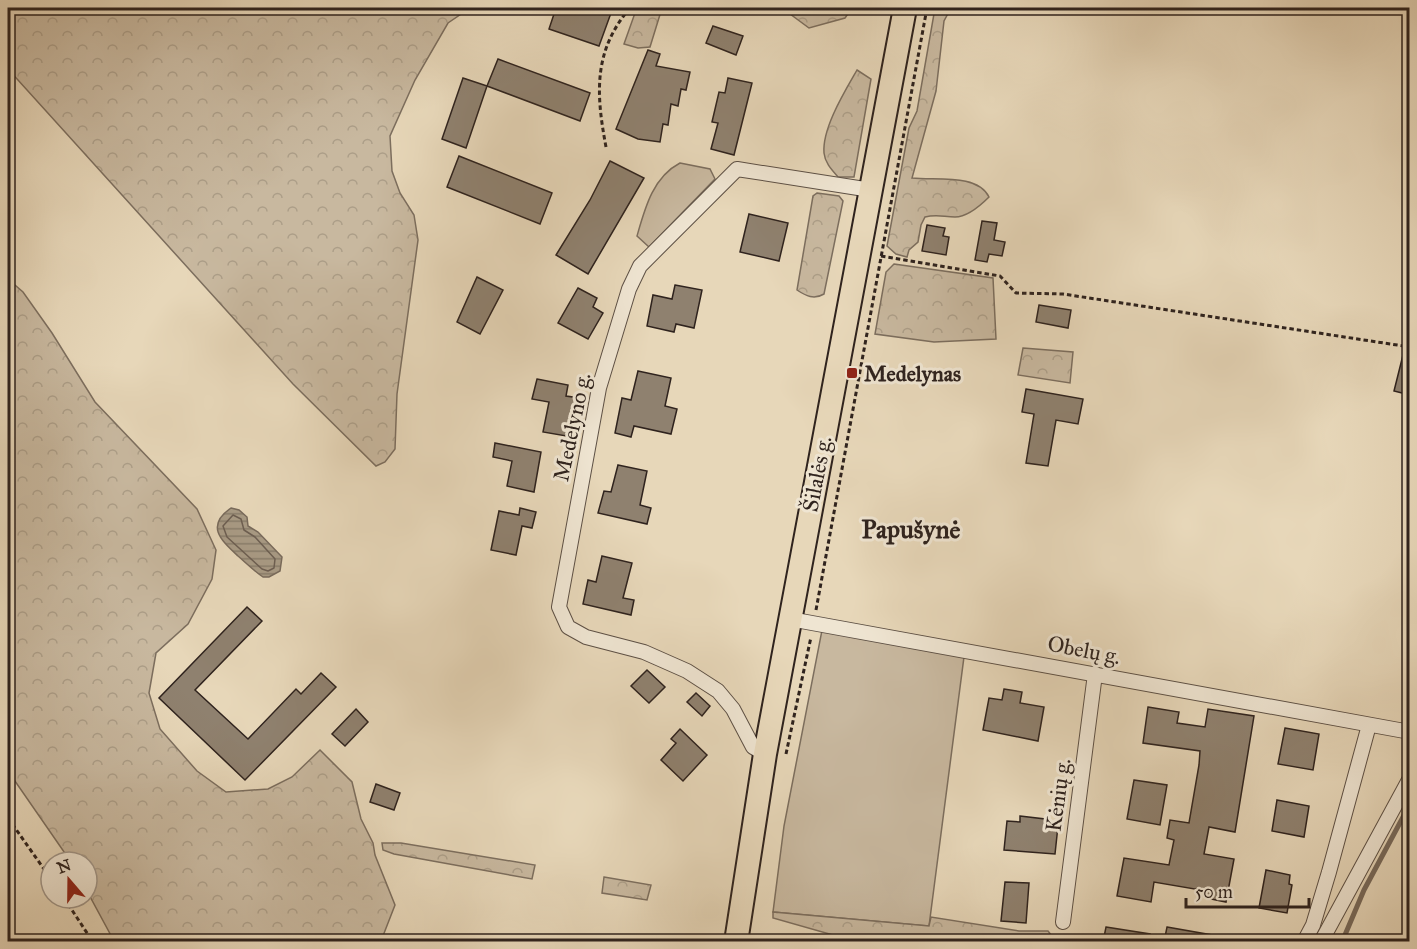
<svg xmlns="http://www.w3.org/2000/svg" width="1417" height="949" font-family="'IM FELL Great Primer',serif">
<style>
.green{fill:#c8b89f;stroke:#7c6e5e;stroke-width:1.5}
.forest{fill:url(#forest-crowns);stroke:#7c6e5e;stroke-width:1.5}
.water{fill:url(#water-rules);stroke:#786a5b;stroke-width:1.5}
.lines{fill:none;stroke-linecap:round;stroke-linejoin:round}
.shore{stroke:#6c5e51;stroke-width:1.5}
.stream{stroke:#786a5b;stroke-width:5}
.building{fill:#8f816f;stroke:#2f231e;stroke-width:1.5}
.street-casing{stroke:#5d5045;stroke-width:16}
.primary-casing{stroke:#2f231e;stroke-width:26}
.path{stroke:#2f231e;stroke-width:3;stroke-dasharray:4.5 3;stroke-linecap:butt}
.street{stroke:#efe5d2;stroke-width:14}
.primary{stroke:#e7d7b9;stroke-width:22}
.poi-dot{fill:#8f2418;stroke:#efe5d2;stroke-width:2}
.labels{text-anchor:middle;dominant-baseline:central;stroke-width:6;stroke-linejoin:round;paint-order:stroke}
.poi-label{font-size:22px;font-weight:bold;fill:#2f231e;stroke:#efe5d2;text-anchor:start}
.street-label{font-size:22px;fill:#2f231e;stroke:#efe5d2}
.quarter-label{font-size:26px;font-weight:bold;fill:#2f231e;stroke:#efe5d2}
</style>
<defs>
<pattern id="forest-crowns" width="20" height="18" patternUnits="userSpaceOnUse" patternTransform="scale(1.5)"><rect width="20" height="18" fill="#c8b89f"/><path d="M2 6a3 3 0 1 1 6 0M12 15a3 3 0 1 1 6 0" fill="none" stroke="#ac9e88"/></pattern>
<pattern id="water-rules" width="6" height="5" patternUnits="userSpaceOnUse" patternTransform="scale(1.5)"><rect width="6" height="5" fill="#a89a84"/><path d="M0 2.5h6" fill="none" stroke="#897d6b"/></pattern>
</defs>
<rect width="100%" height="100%" fill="#e7d7b9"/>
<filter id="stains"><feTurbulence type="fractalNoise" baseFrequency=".00333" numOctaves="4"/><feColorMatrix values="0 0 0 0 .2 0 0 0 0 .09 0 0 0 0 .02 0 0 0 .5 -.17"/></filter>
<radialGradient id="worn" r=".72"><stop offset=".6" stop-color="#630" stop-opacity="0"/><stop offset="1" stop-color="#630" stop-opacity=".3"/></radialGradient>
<!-- green -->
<g class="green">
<path d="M680,163L710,169L715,179L649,247L637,236C645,208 653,177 680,163Z"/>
<path d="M823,625L965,649L929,926L773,912L784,826Z"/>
</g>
<!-- forest -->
<g class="forest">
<path d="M8,8H470L448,23L415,80L390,136L392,171L400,193L414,215L418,240L397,394L395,449L385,462L376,466L293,384L8,69Z"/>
<path d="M634,8H662L650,47L638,48L624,44L635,13Z"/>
<path d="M782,8H852L845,18L809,28Z"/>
<path d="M935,8H951L944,21L936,91L912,178C935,181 977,173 989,197C981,205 967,217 955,217C944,217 937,214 925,217L921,225L918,242L909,250L907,257L896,254L887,246L909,128L917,111Z"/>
<path d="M857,70L871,79L854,177H838C832,170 825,163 824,153C822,128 845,91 857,70Z"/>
<path d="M817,193L839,196L843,201L824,294C814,300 806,296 797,290L813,196Z"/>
<path d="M894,264L993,278L996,339L934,342L875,334L886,272Z"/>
<path d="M8,279L23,292L52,333L95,402L197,509L216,550L212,579L188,624L156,653L149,693L160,729L197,771L226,792L268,789L292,777L320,750L352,782L361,819L373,843L375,855L395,905L381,941H114L87,891V862H71L8,771Z"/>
<path d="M1023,348L1073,352L1070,383L1018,375Z"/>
<path d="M382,843H401L535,865L532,879L394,854L383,850Z"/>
<path d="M604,877L651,885L647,900L602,893Z"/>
<path d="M773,912L929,926L931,917L1019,931H1048L1056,941H854L773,918Z"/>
</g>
<!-- water -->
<path class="water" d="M231,508L239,510L247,517L248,526L258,532L282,557L280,571L269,577H263C254,571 246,563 238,556C221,540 205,526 231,508Z"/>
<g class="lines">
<!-- shore -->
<path class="shore" d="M233,515L241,519L244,530L255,537L275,559L274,568L268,571L262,569L227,537L223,526Z"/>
<!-- stream -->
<path class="stream" d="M1342,942L1364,890L1410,804"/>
</g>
<!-- building -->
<g class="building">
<path d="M556,8H595L611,13L599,46L549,29Z"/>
<path d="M713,26L743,36L736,55L706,43Z"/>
<path d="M648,50L660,54L656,66L690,72L686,90L681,89L678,106L671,104L668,125L663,124L660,142L638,139L616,129Z"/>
<path d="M498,59L590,93L580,121L487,86Z"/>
<path d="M463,78L487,86L466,148L442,139Z"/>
<path d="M728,78L752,83L734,155L711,149L718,123L712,122L719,92L725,93Z"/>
<path d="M459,156L552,193L540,224L447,187Z"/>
<path d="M610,161L644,178L588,274L556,255L590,200Z"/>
<path d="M749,214L788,223L779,261L740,252Z"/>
<path d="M982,221L997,223L994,240L1005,242L1002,256L989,254L987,262L975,260Z"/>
<path d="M927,225L945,228L943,236L949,237L946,255L922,251Z"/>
<path d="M477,277L503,290L480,334L457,322Z"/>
<path d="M675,285L702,290L694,328L676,324L674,332L647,326L653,295L672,299Z"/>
<path d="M578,288L597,298L593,307L603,313L588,339L558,323Z"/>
<path d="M1039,305L1071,310L1068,328L1036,322Z"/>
<path d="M1405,347L1410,348V395L1394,391Z"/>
<path d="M638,371L671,378L665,406L677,409L671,434L634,426L631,437L615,433L622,398L631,400Z"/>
<path d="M537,379L568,385L566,396L580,398L572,437L543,432L549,402L532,399Z"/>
<path d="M1026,389L1083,399L1078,424L1056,420L1048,466L1026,463L1034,414L1022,412Z"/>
<path d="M495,443L541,452L534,492L507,486L512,461L493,457Z"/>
<path d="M618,465L647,471L640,505L651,508L647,524L598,513L604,491L611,492Z"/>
<path d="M520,508L536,512L532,528L522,526L516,555L491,550L499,511L519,515Z"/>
<path d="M602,556L632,563L623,598L634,600L631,615L583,604L588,580L596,582Z"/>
<path d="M247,607L262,621L195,690L248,739L296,689L301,694L321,673L336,687L245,780L159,698Z"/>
<path d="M647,670L665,687L649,703L631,686Z"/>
<path d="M1004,689L1022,692L1020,703L1044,707L1038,741L983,730L989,698L1002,700Z"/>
<path d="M696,693L710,706L702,716L687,702Z"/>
<path d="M1148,707L1179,712L1177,723L1205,727L1208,709L1254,716L1235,832L1209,827L1204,854L1234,859L1226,902L1206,898L1207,891L1154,882L1151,902L1117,896L1124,858L1169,865L1174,840L1167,838L1170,820L1189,823L1199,765L1200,751L1143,743Z"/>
<path d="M356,709L368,722L345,746L332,734Z"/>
<path d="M1285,728L1319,734L1313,770L1278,764Z"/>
<path d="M680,729L707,755L683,781L661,760L676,743L671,739Z"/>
<path d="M1134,780L1167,785L1160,825L1127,819Z"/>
<path d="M376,784L400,793L394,810L370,802Z"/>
<path d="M1277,800L1309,806L1304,837L1272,831Z"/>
<path d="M1020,816L1045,819L1044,825L1058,826L1055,854L1004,850L1007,821L1020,822Z"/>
<path d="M1266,870L1290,875L1289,884L1292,885L1287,913L1259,908Z"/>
<path d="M1005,882L1029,883L1026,923L1001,921Z"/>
<path d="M1106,927L1150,934L1149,942H1103Z"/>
<path d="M1167,927L1212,935V942H1164Z"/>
</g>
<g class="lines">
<!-- street casing -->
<g class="street-casing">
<g id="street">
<path d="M790,619L1410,732"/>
<path d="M765,754L753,747L733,709L718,691L687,671L644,652L586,637L568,627L559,607L599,388L629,289L640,266L737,169L871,190"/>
<path d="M1063,922L1095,674"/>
<path d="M1304,942L1313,925L1329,872L1369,725"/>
<path d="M1321,942L1410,778"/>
</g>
</g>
<!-- primary casing -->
<g class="primary-casing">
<path id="primary" d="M736,942L765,754L905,8"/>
</g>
<!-- path -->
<g class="path">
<path d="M606,147C596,94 593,51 630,8"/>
<path d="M881,256L1000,276L1016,293L1063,294L1410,347"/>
<path d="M816,610L927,8"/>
<path d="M786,754L811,637"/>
<path d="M8,818L51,879"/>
<path d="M64,898L93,942"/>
</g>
<!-- street -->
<use href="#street" class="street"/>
<!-- primary -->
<use href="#primary" class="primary"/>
</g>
<!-- markers -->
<rect class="poi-dot" x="846" y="367" width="12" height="12" rx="3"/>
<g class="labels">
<!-- poi labels -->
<g class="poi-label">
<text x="864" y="373">Medelynas</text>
</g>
<!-- street labels -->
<g class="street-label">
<text transform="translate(572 427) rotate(-78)">Medelyno g.</text>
<text transform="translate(817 474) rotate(-79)">Šilalės g.</text>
<text transform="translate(1084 650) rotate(11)">Obelų g.</text>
<text transform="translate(1058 795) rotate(-82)">Kėnių g.</text>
</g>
<!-- quarter labels -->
<g class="quarter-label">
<text x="911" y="529">Papušynė</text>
</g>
</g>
<!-- margin -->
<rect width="1417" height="949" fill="none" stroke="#e7d7b9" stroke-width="30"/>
<rect x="9" y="9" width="1399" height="931" fill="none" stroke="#2f231e" stroke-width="3"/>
<rect x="15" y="15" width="1387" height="919" fill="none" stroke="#2f231e" stroke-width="1.5"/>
<!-- north arrow -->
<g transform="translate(69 880) rotate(340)"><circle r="28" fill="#efe5d2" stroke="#a2978a" stroke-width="1.5"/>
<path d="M0-4.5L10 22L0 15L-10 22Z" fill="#8f2418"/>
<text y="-9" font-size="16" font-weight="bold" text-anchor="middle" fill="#2f231e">N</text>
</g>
<!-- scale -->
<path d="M1186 898v9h123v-9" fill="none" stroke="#2f231e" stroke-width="3"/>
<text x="1195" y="898" font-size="18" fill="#2f231e" stroke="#efe5d2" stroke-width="4.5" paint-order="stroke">50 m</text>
<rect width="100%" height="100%" filter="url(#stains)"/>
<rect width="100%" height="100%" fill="url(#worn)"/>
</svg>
